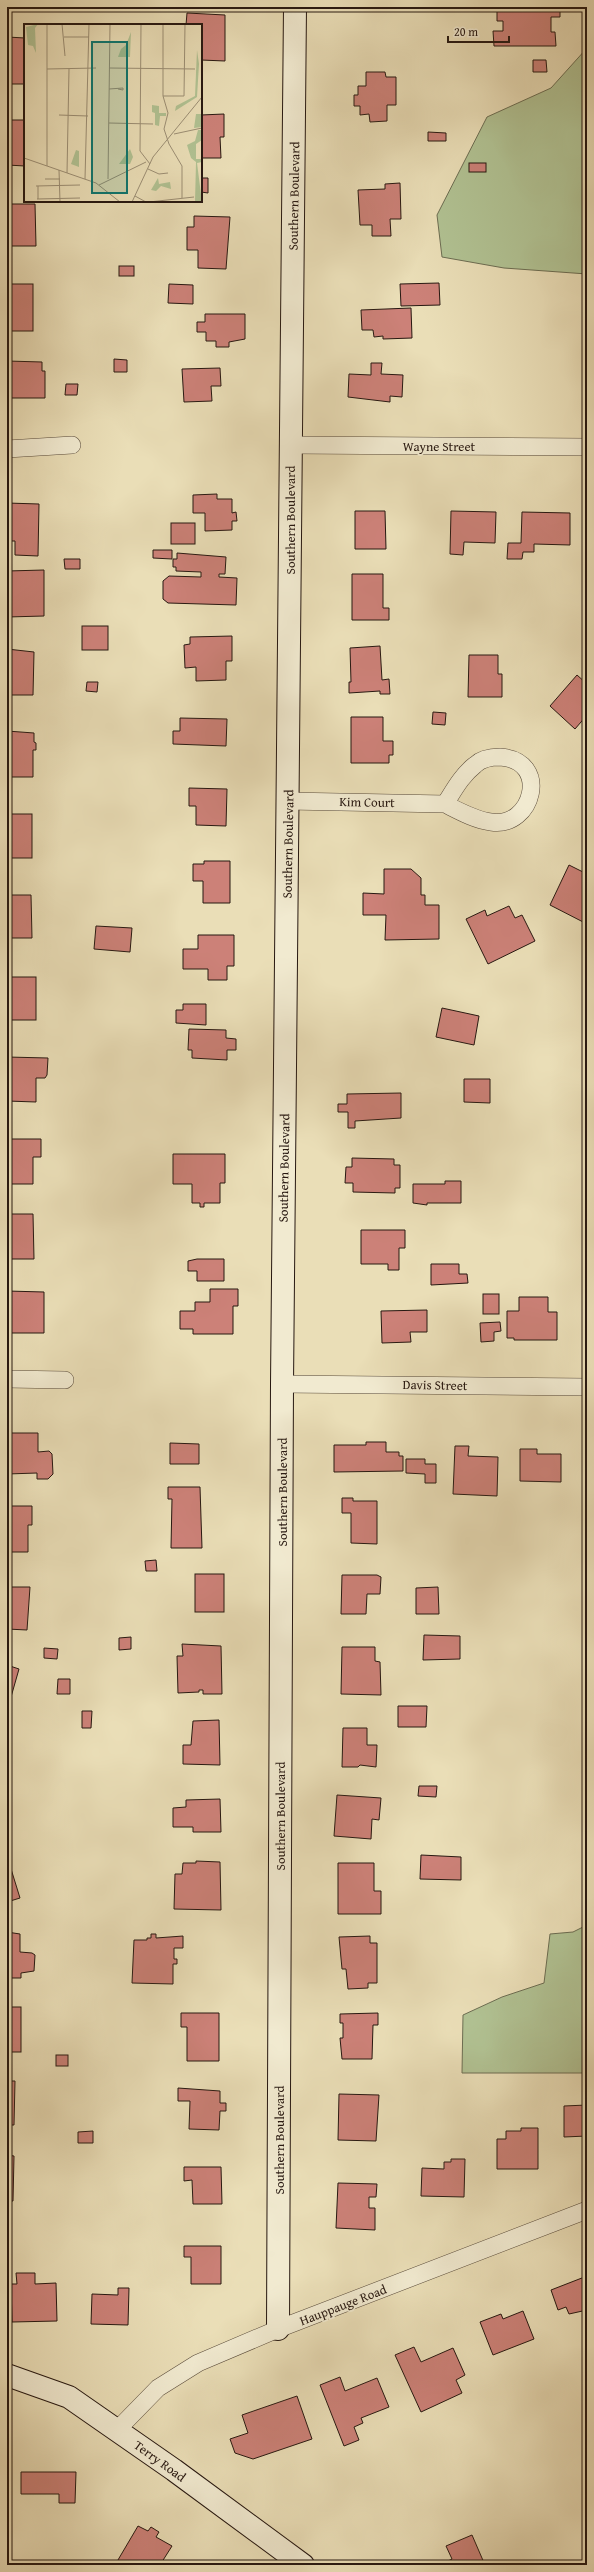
<svg xmlns="http://www.w3.org/2000/svg" width="594" height="2572" font-family="'Gentium Book Plus',serif">
<style>
.green{fill:#b1c293;stroke:#6c6d52}
.building{fill:#cc8178;stroke:#271811}
.lines{fill:none;stroke-linecap:round;stroke-linejoin:round}
.street-casing{stroke:#584a3a;stroke-width:18}
.secondary-casing{stroke:#271811;stroke-width:24}
.street{stroke:#f1ead0;stroke-width:17}
.secondary{stroke:#f1ead0;stroke-width:22}
.labels{text-anchor:middle;dominant-baseline:central;stroke-width:3.5;stroke-linejoin:round;paint-order:stroke}
.street-label{font-size:13px;fill:#271811;stroke:#f1ead0}
.inset-road{fill:none;stroke:#9c8f75;stroke-width:1}
.view{fill:#0f766e;fill-opacity:0.15;stroke:#0f766e;stroke-width:2}
.inset-edge{fill:none;stroke:#271811;stroke-width:2}
</style>
<rect width="100%" height="100%" fill="#eadeb7"/>
<filter id="stains"><feTurbulence type="fractalNoise" baseFrequency=".005" numOctaves="4"/><feColorMatrix values="0 0 0 0 .2 0 0 0 0 .09 0 0 0 0 .02 0 0 0 .5 -.17"/></filter>
<radialGradient id="worn" r=".72"><stop offset=".6" stop-color="#630" stop-opacity="0"/><stop offset="1" stop-color="#630" stop-opacity=".3"/></radialGradient>
<!-- green -->
<g class="green">
<path d="M587,48V274L504,268L442,257L437,215L487,117L551,88Z"/>
<path d="M587,1925V2073H462L463,2015L502,1997L544,1983L550,1934L573,1932Z"/>
</g>
<!-- building -->
<g class="building">
<path d="M497,7H560V17H551V32H555L556,46H494L493,31H503V21H497Z"/>
<path d="M187,13L225,15V61L201,60V25H186Z"/>
<path d="M7,37L25,38V84H7Z"/>
<path d="M533,60H546L547,72H533Z"/>
<path d="M366,72H385L386,77H396V105H387V121L370,122L369,114L360,115V106H354V95H358V86H366Z"/>
<path d="M224,114V137H220L221,158H201V115Z"/>
<path d="M7,120H25V166L7,165Z"/>
<path d="M428,132L446,133V141H428Z"/>
<rect x="469" y="163" width="17" height="9"/>
<path d="M201,178H208V193L201,192Z"/>
<path d="M400,183L401,219H390L391,236H372V225H360L358,190L385,189V184Z"/>
<path d="M7,204H35L36,246H7Z"/>
<path d="M194,216L230,217L226,269L198,268V250H187V227H194Z"/>
<rect x="119" y="266" width="15" height="10"/>
<path d="M439,283L440,305L401,306L400,284Z"/>
<rect x="7" y="284" width="26" height="47"/>
<path d="M169,284L193,285V304L168,303Z"/>
<path d="M411,308L412,338L383,339V336L374,337L373,330H362L361,310Z"/>
<path d="M205,314H245V339L229,342V347H216V341H206V332H197V322H205Z"/>
<path d="M114,359L127,360V372H114Z"/>
<path d="M7,361L42,362V371H45V398H7Z"/>
<path d="M371,363H382L381,374L403,375L402,397L390,396V402L348,397L349,374L371,375Z"/>
<path d="M220,368L221,386H211L212,401L184,402L182,369Z"/>
<path d="M66,384H78L77,395H65Z"/>
<path d="M217,494V499H232V513L236,512L237,521H232V530L205,531V513H193V495Z"/>
<path d="M7,503L39,504L38,556L15,555V541H7Z"/>
<path d="M355,511H385L386,549H355Z"/>
<path d="M451,511L496,512L495,543L464,542L463,555L450,554Z"/>
<path d="M522,512L570,513V545L534,544V552H523L522,559H507L508,543H521Z"/>
<rect x="171" y="523" width="24" height="21"/>
<path d="M153,550H172V559L153,558Z"/>
<path d="M177,553L226,557L225,574H219V577L237,578L236,605L168,603L163,599V581L169,576L201,577V572L176,571V567H173V559H177Z"/>
<path d="M64,559H80V569H65Z"/>
<path d="M44,570V616L7,617V571Z"/>
<path d="M352,574H383V608H389V620H352Z"/>
<rect x="82" y="626" width="26" height="24"/>
<path d="M232,636V661H226V680L196,681V667L185,668L184,645L190,644V637Z"/>
<path d="M380,646L382,680L389,679L390,694H380V691L349,693V682H351L350,648Z"/>
<path d="M7,649L34,652L33,695H7Z"/>
<path d="M469,655H498V674H502V697H468Z"/>
<path d="M577,675L587,684V707L584,711L587,715L575,729L550,706Z"/>
<path d="M87,682H98L97,692L86,691Z"/>
<path d="M433,712L446,713L445,725L432,724Z"/>
<path d="M351,717H383V741H393V755H389V763H351Z"/>
<path d="M180,718L227,719L226,746L173,744V731H180Z"/>
<path d="M7,731L34,733V742L36,743V750H33V777H7Z"/>
<path d="M189,788L227,789L226,826L196,825V806H189Z"/>
<rect x="7" y="814" width="25" height="44"/>
<path d="M204,861H230V903H203V881H193V864H204Z"/>
<path d="M569,865L587,874V924L550,905Z"/>
<path d="M384,869H411L421,878V895H425V905H439V939L385,940L386,915H363V893L384,894Z"/>
<path d="M7,895H31L32,938H7Z"/>
<path d="M509,906L515,918L522,915L535,941L488,964L466,919L485,910L487,916Z"/>
<path d="M96,926L132,928L130,952L94,949Z"/>
<path d="M198,935H234V966H227V980H208V969H183V949H198Z"/>
<rect x="7" y="977" width="29" height="43"/>
<path d="M183,1004H206V1025L176,1023V1010H183Z"/>
<path d="M442,1008L479,1016L474,1045L436,1037Z"/>
<path d="M189,1029L226,1030V1038L236,1039V1050H227V1060L192,1058V1050H188Z"/>
<path d="M7,1057L48,1058L47,1075L45,1078H36V1102L7,1101Z"/>
<path d="M464,1079H490V1103L464,1102Z"/>
<path d="M401,1093V1118L355,1121V1128H348V1112H338V1104H347V1094Z"/>
<path d="M7,1139H41V1157H33V1184H7Z"/>
<path d="M173,1154H225V1183H220V1203H204V1207H200V1203H192V1184H173Z"/>
<path d="M352,1158L394,1159V1165H400V1188H395V1193L353,1192V1183H345L346,1167H352Z"/>
<path d="M445,1181H461V1203H427V1205L413,1203V1184H445Z"/>
<path d="M7,1214H33L34,1259H7Z"/>
<path d="M361,1230H405V1248H399V1270H388V1264H361Z"/>
<path d="M197,1259H224V1281H197V1271H188V1261Z"/>
<path d="M431,1264H459V1274H467L468,1283L431,1285Z"/>
<path d="M210,1289H238V1306H233V1334H193V1329H180V1311H195V1302H210Z"/>
<path d="M7,1291L44,1292V1333H7Z"/>
<rect x="483" y="1294" width="16" height="20"/>
<path d="M519,1297H548V1312H557V1340H514V1338H507V1311H519Z"/>
<path d="M427,1310V1332H410L411,1342L382,1343L381,1311Z"/>
<path d="M500,1322L501,1331L494,1332V1341L481,1342L480,1323Z"/>
<path d="M7,1433H38V1452L49,1451L52,1454L53,1474L48,1479H37V1473L7,1474Z"/>
<path d="M366,1442H386V1452H399V1456H403V1471L334,1472V1445H366Z"/>
<path d="M170,1443L199,1444V1464H170Z"/>
<path d="M455,1446H469L468,1456L498,1457L497,1496L453,1494Z"/>
<path d="M584,1446H587V1498H583Z"/>
<path d="M520,1449H537V1454H561V1482L520,1481Z"/>
<path d="M406,1459H425V1464H436V1483H425V1474L406,1473Z"/>
<path d="M168,1487H200L202,1548H171L172,1499H168Z"/>
<path d="M342,1498H353V1501H377V1544L351,1543V1513H342Z"/>
<path d="M7,1506H32V1525H28V1552H7Z"/>
<path d="M156,1560L157,1571H146L145,1561Z"/>
<rect x="195" y="1574" width="29" height="38"/>
<path d="M342,1575H377L381,1577L380,1594H367L366,1614H341Z"/>
<path d="M7,1587H30L27,1630L7,1629Z"/>
<path d="M438,1587L439,1614H416V1588Z"/>
<path d="M424,1635L460,1636V1659L423,1660Z"/>
<path d="M131,1637V1649L119,1650V1638Z"/>
<path d="M182,1644L221,1646L222,1694H203V1690H199V1692L178,1693L177,1656H183Z"/>
<path d="M342,1647H375V1661L380,1662L381,1695L341,1694Z"/>
<path d="M44,1648L58,1649L57,1659L44,1658Z"/>
<path d="M7,1665L19,1669L7,1711Z"/>
<path d="M58,1679H70V1694H57Z"/>
<path d="M398,1706H427L426,1727H398Z"/>
<path d="M82,1711H92L91,1728H82Z"/>
<path d="M219,1720L220,1765L183,1764V1745H191L193,1721Z"/>
<path d="M343,1728H367V1745H377L376,1767L360,1765L358,1767H342Z"/>
<path d="M419,1786H437L436,1797L418,1796Z"/>
<path d="M337,1795L381,1798L379,1820L372,1819L371,1839L334,1836Z"/>
<path d="M220,1799L221,1832H193V1827H173V1808L186,1807V1800Z"/>
<path d="M421,1855L461,1857V1880L420,1879Z"/>
<path d="M7,1856L20,1898L7,1902Z"/>
<path d="M196,1861L220,1862L221,1910L174,1909L175,1874H182L183,1863H196Z"/>
<path d="M338,1863H374V1891H381V1914H338Z"/>
<path d="M7,1932L20,1934V1952L32,1953L35,1955L34,1971L21,1973V1978H7Z"/>
<path d="M151,1934H156V1938L183,1936V1948H174V1959H177V1964H173V1984L132,1983L134,1940H147V1938H151Z"/>
<path d="M370,1936V1943H377V1983H368V1988L348,1989L346,1969H342L339,1937Z"/>
<rect x="7" y="2007" width="14" height="45"/>
<path d="M181,2013H219V2061H187V2027H181Z"/>
<path d="M378,2013V2025H373L372,2059H342L340,2038H343V2023H340V2014Z"/>
<rect x="56" y="2055" width="12" height="11"/>
<path d="M7,2081H15L14,2125H7Z"/>
<path d="M178,2088L220,2091V2103H226V2111H220L219,2130L189,2129L190,2101H178Z"/>
<path d="M339,2094L379,2095L376,2141L338,2140Z"/>
<path d="M587,2105V2136L564,2137V2106Z"/>
<path d="M521,2128H538V2169H497V2139H506V2131H521Z"/>
<path d="M93,2131V2143H78V2132Z"/>
<path d="M7,2155L14,2156L13,2201H7Z"/>
<path d="M451,2159H465L464,2197L421,2196L422,2168L444,2169V2162H451Z"/>
<path d="M184,2167H221L222,2204H193L192,2180L184,2181Z"/>
<path d="M338,2183L377,2184L376,2197H369V2208H375V2230L336,2228Z"/>
<path d="M184,2246H221V2284H191V2257H184Z"/>
<path d="M16,2273H35V2284L56,2283L57,2321L12,2322L11,2284H17Z"/>
<path d="M587,2276V2310L569,2314L566,2307L558,2310L551,2290Z"/>
<path d="M118,2288H129L128,2325L91,2324L92,2294L118,2295Z"/>
<path d="M523,2311L534,2339L493,2355L480,2322L501,2314L503,2319Z"/>
<path d="M414,2347L421,2362L453,2348L465,2375L456,2380L462,2393L421,2412L395,2355Z"/>
<path d="M340,2377L345,2391L377,2378L389,2407L361,2418L363,2423L354,2427L359,2440L344,2446L320,2385Z"/>
<path d="M297,2396L312,2439L253,2459L235,2453L230,2439L248,2433L242,2415Z"/>
<path d="M21,2472H76L75,2503H59V2494H21Z"/>
<path d="M138,2526L148,2531L151,2527L159,2532L156,2537L172,2546L160,2565H115Z"/>
<path d="M472,2535L485,2565H440L452,2559L446,2546Z"/>
</g>
<g class="lines">
<!-- street casing -->
<g class="street-casing">
<g id="street">
<path d="M291,445L587,447"/>
<path d="M7,449L72,445"/>
<path d="M288,801L445,804C454,790 462,775 475,765C482,758 491,757 500,757C551,760 533,829 491,822C475,820 459,811 445,804"/>
<path d="M7,1379L65,1380"/>
<path d="M282,1384L587,1387"/>
<path d="M117,2430L158,2388L198,2363L278,2329L587,2210"/>
</g>
</g>
<!-- secondary casing -->
<g class="secondary-casing">
<g id="secondary">
<path d="M278,2329L282,1384L295,7"/>
<path d="M7,2375L69,2397L174,2470L303,2565"/>
</g>
</g>
<!-- street -->
<use href="#street" class="street"/>
<!-- secondary -->
<use href="#secondary" class="secondary"/>
</g>
<g class="labels">
<!-- street labels -->
<g class="street-label">
<text transform="translate(294 196) rotate(-89)">Southern Boulevard</text>
<text x="439" y="446">Wayne Street</text>
<text transform="translate(290 520) rotate(-90)">Southern Boulevard</text>
<text transform="translate(367 802) rotate(1)">Kim Court</text>
<text transform="translate(288 844) rotate(-89)">Southern Boulevard</text>
<text transform="translate(284 1168) rotate(-89)">Southern Boulevard</text>
<text transform="translate(435 1385) rotate(1)">Davis Street</text>
<text transform="translate(282 1492) rotate(-90)">Southern Boulevard</text>
<text transform="translate(280 1816) rotate(-90)">Southern Boulevard</text>
<text transform="translate(279 2140) rotate(-90)">Southern Boulevard</text>
<text transform="translate(343 2305) rotate(-21)">Hauppauge Road</text>
<text transform="translate(160 2461) rotate(36)">Terry Road</text>
</g>
</g>
<!-- overview -->
<g transform="translate(24 24)">
<rect width="178" height="178" fill="#eadeb7"/>
<path d="M14,0L11,4L12,29L9,22L4,21L2,3ZM107,8L106,33H94L97,25L102,21ZM173,26L175,40L173,73L151,87L152,82L171,72ZM128,81L135,82V89H142V92H136L135,102L131,101V89L128,88ZM172,90H178V103L170,104ZM174,106H178V116L172,120V135H178V138L173,139L178,178H171L172,138L167,134L163,121L171,117ZM106,125L109,133L106,140H95ZM52,126L55,127V143L47,140ZM134,154L135,160L146,158L147,165L137,162L132,167L127,166Z" fill="#b1c293"/>
<path class="inset-road" d="M38,0L41,32M117,0L116,127L126,140M139,0V72L144,89L140,105L145,120L158,142V174M40,13H65M85,44L171,45M23,45L72,44M85,65L99,64V66L94,65M139,72H160L161,0M0,84V103M35,91L64,92M85,99L129,100M150,110L178,104M0,134L72,159L96,178M23,142V0M124,145L135,150L144,149M35,146L36,178M43,149L45,45M21,155H36M61,155L65,0M84,155L86,0M75,161L122,138M12,162L56,161M14,162V175M111,172L122,178M13,175L56,174M108,178L129,133L178,73M125,178L170,173"/>
<path class="view" d="M68,18H103V169H68Z"/>
<rect width="178" height="178" class="inset-edge"/>
</g>
<!-- margin -->
<rect width="594" height="2572" fill="none" stroke="#eadeb7" stroke-width="24"/>
<rect x="8" y="8" width="578" height="2556" fill="none" stroke="#271811" stroke-width="2"/>
<rect x="12" y="12" width="570" height="2548" fill="none" stroke="#271811"/>
<!-- scale -->
<path d="M448 36v6h61v-6" fill="none" stroke="#271811" stroke-width="2"/>
<text x="454" y="36" font-size="12" fill="#271811" stroke="#f1ead0" stroke-width="3" paint-order="stroke">20 m</text>
<rect width="100%" height="100%" filter="url(#stains)"/>
<rect width="100%" height="100%" fill="url(#worn)"/>
</svg>
